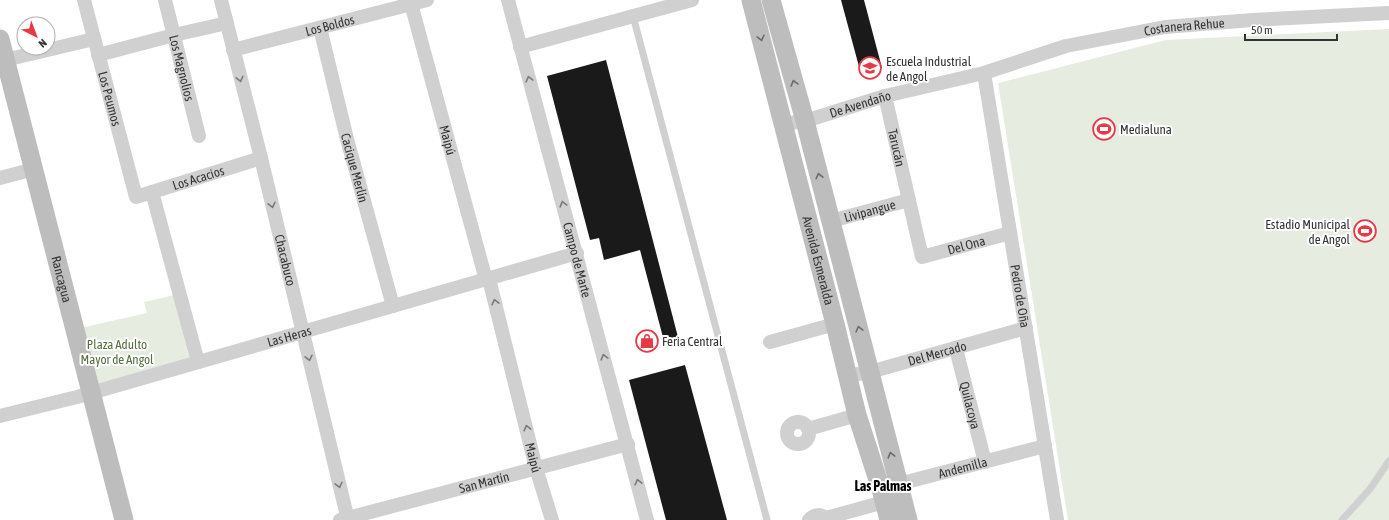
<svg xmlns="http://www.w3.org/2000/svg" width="1389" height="520" font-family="'Asap Condensed',sans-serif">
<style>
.green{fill:#e6ecdf}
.building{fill:#1a1a1a}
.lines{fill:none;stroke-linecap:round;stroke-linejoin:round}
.lane{stroke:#d0d0d0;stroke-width:7}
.street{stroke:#d0d0d0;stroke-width:14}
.secondary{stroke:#bdbdbd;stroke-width:19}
.oneway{stroke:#6a6a6a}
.oneway2{stroke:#7a7a7a}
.labels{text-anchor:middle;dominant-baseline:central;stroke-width:4;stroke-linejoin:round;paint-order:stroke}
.street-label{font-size:13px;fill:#333;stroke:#fff}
.poi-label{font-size:13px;fill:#333;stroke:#fff;text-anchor:start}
.park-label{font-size:13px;fill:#56703f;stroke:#fff}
.neighbourhood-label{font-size:14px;font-weight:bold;fill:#000;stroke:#fff}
</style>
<rect width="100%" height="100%" fill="#fff"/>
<!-- green -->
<g class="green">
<path d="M1389,29V520H1068L998,83L1166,40Z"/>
<path d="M174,295L190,361L91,390L76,329L147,313L144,302Z"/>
</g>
<!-- building -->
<g class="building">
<path d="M841,0H864L882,68L861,74Z"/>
<path d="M606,60L679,341L665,345L640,250L604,260L599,238L590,240L547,76Z"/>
<path d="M685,365L727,520H666L629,380Z"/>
</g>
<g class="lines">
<!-- lane -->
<g class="lane">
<path d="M633,16L767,520"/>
<path d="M1342,520L1370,489L1389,461"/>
</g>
<!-- street -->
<g class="street">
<path id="s1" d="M84,0L136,197L261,158"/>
<path id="s2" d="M165,0L199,136"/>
<path id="s3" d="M221,0L261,158L348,520"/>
<path id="s4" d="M410,0L486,280"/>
<path id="s5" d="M508,0L647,520"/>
<path id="s6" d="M320,28L347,139L393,306"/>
<path d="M520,47L692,0"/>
<path id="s7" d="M233,50L427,0"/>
<path d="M98,55L174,35L227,23"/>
<path d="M5,60L94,39"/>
<path id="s8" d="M984,73L1057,520"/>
<path id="s9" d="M885,96L922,257L1010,233"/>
<path id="s10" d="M782,124L805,121L885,96L984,73L1066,46L1165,27L1252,20L1389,13"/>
<path d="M0,178L34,169"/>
<path d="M152,192L198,362"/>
<path id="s11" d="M831,221L909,200"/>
<path id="s12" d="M489,279L536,468L552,520"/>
<path d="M770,342L835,324"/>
<path id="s13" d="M956,349L985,462"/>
<path id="s14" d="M847,376L870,372L1026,328"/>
<path id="s15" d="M0,416L77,397L577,253"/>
<circle cx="798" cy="433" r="11"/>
<path d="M808,429L857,415"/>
<path id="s16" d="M891,486L1045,446"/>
<path d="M826,518L884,502"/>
<path id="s17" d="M340,520L628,444"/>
<path d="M809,520C814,514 822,513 827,520"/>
</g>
<!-- secondary -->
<g class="secondary">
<path id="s18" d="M751,0L835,324L857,415L881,489L889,520"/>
<path d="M771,0L805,121L908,520"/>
<path id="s19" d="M0,39L124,520"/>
</g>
</g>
<!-- one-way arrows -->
<defs><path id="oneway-chevron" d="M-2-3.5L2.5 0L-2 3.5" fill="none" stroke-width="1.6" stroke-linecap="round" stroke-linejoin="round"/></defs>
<g class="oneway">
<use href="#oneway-chevron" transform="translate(761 38) rotate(76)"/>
<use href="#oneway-chevron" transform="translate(794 83) rotate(-106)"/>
<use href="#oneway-chevron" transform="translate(819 176) rotate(-104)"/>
<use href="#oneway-chevron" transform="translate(859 329) rotate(-104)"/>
<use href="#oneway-chevron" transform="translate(891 455) rotate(-105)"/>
</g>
<g class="oneway2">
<use href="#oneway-chevron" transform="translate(240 79) rotate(76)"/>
<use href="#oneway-chevron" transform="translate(529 79) rotate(-105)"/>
<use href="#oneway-chevron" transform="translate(563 204) rotate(-105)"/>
<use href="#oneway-chevron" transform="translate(272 205) rotate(77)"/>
<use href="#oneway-chevron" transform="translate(495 302) rotate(-104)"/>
<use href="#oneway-chevron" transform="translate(604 357) rotate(-105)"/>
<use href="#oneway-chevron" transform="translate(309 358) rotate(77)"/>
<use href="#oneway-chevron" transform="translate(527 428) rotate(-104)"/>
<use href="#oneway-chevron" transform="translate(638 482) rotate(-104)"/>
<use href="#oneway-chevron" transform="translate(339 485) rotate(77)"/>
</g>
<!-- icons -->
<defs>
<g id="school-ring" transform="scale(1.15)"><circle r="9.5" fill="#fff" stroke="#e63946" stroke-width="1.5"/><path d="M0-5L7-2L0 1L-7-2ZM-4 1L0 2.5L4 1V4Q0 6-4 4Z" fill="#e63946"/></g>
<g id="stadium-ring" transform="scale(1.15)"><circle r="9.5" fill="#fff" stroke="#e63946" stroke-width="1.5"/><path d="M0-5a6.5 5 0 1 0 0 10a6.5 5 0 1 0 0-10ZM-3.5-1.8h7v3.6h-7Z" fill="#e63946"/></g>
<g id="shop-ring" transform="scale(1.15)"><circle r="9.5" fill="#fff" stroke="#e63946" stroke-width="1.5"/><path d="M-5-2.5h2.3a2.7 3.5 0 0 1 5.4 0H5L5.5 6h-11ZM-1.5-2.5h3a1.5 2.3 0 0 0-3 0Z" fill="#e63946"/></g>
</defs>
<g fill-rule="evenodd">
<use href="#school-ring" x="870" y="68"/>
<use href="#stadium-ring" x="1104" y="129"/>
<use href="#stadium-ring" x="1365" y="231"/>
<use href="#shop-ring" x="647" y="341"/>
</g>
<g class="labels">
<!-- street labels -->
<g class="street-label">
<text stroke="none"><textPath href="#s7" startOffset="100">Los Boldos</textPath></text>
<text stroke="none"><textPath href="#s10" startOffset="415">Costanera Rehue</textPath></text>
<text stroke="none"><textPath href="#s2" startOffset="70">Los Magnolios</textPath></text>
<text stroke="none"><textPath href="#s1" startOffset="102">Los Peumos</textPath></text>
<text stroke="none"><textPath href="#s10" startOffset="81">De Avendaño</textPath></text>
<text stroke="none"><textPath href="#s4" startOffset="145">Maipú</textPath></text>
<text stroke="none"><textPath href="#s9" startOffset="53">Tarucán</textPath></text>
<text stroke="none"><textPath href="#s6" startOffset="144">Cacique Merlín</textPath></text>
<text stroke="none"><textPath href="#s1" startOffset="269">Los Acacios</textPath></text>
<text stroke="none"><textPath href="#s11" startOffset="40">Livipangue</textPath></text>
<text stroke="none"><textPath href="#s9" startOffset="211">Del Ona</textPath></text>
<text stroke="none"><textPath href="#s3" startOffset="268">Chacabuco</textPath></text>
<text stroke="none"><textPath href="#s5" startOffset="269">Campo de Marte</textPath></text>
<text stroke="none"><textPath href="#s18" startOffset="269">Avenida Esmeralda</textPath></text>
<text stroke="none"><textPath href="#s19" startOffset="248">Rancagua</textPath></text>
<text stroke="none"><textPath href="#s8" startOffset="226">Pedro de Oña</textPath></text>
<text stroke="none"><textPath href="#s15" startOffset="300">Las Heras</textPath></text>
<text stroke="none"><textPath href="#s14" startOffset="93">Del Mercado</textPath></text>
<text stroke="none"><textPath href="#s13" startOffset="58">Quilacoya</textPath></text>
<text stroke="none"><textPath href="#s12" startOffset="184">Maipú</textPath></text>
<text stroke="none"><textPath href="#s16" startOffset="74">Andemilla</textPath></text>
<text stroke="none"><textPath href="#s17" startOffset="149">San Martín</textPath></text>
</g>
<!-- poi labels -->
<g class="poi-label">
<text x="886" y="61">Escuela Industrial<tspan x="886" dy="15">de Angol</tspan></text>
<text x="1120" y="129">Medialuna</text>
<text x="1350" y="224" text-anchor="end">Estadio Municipal<tspan x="1350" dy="15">de Angol</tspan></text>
<text x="662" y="341">Feria Central</text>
</g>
<!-- park labels -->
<g class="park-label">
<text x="117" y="344">Plaza Adulto<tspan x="117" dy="15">Mayor de Angol</tspan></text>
</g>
<!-- neighbourhood labels -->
<g class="neighbourhood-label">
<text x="883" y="486">Las Palmas</text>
</g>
</g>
<!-- north arrow -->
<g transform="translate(36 36) rotate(138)"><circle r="19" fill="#ffffff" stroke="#adadad"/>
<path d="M0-3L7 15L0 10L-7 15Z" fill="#e63946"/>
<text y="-6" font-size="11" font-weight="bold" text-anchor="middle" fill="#333333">N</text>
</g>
<!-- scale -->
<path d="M1245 34v6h92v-6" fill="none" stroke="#333333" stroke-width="2"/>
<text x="1251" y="34" font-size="12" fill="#333333" stroke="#ffffff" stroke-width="3" paint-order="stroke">50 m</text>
</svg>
